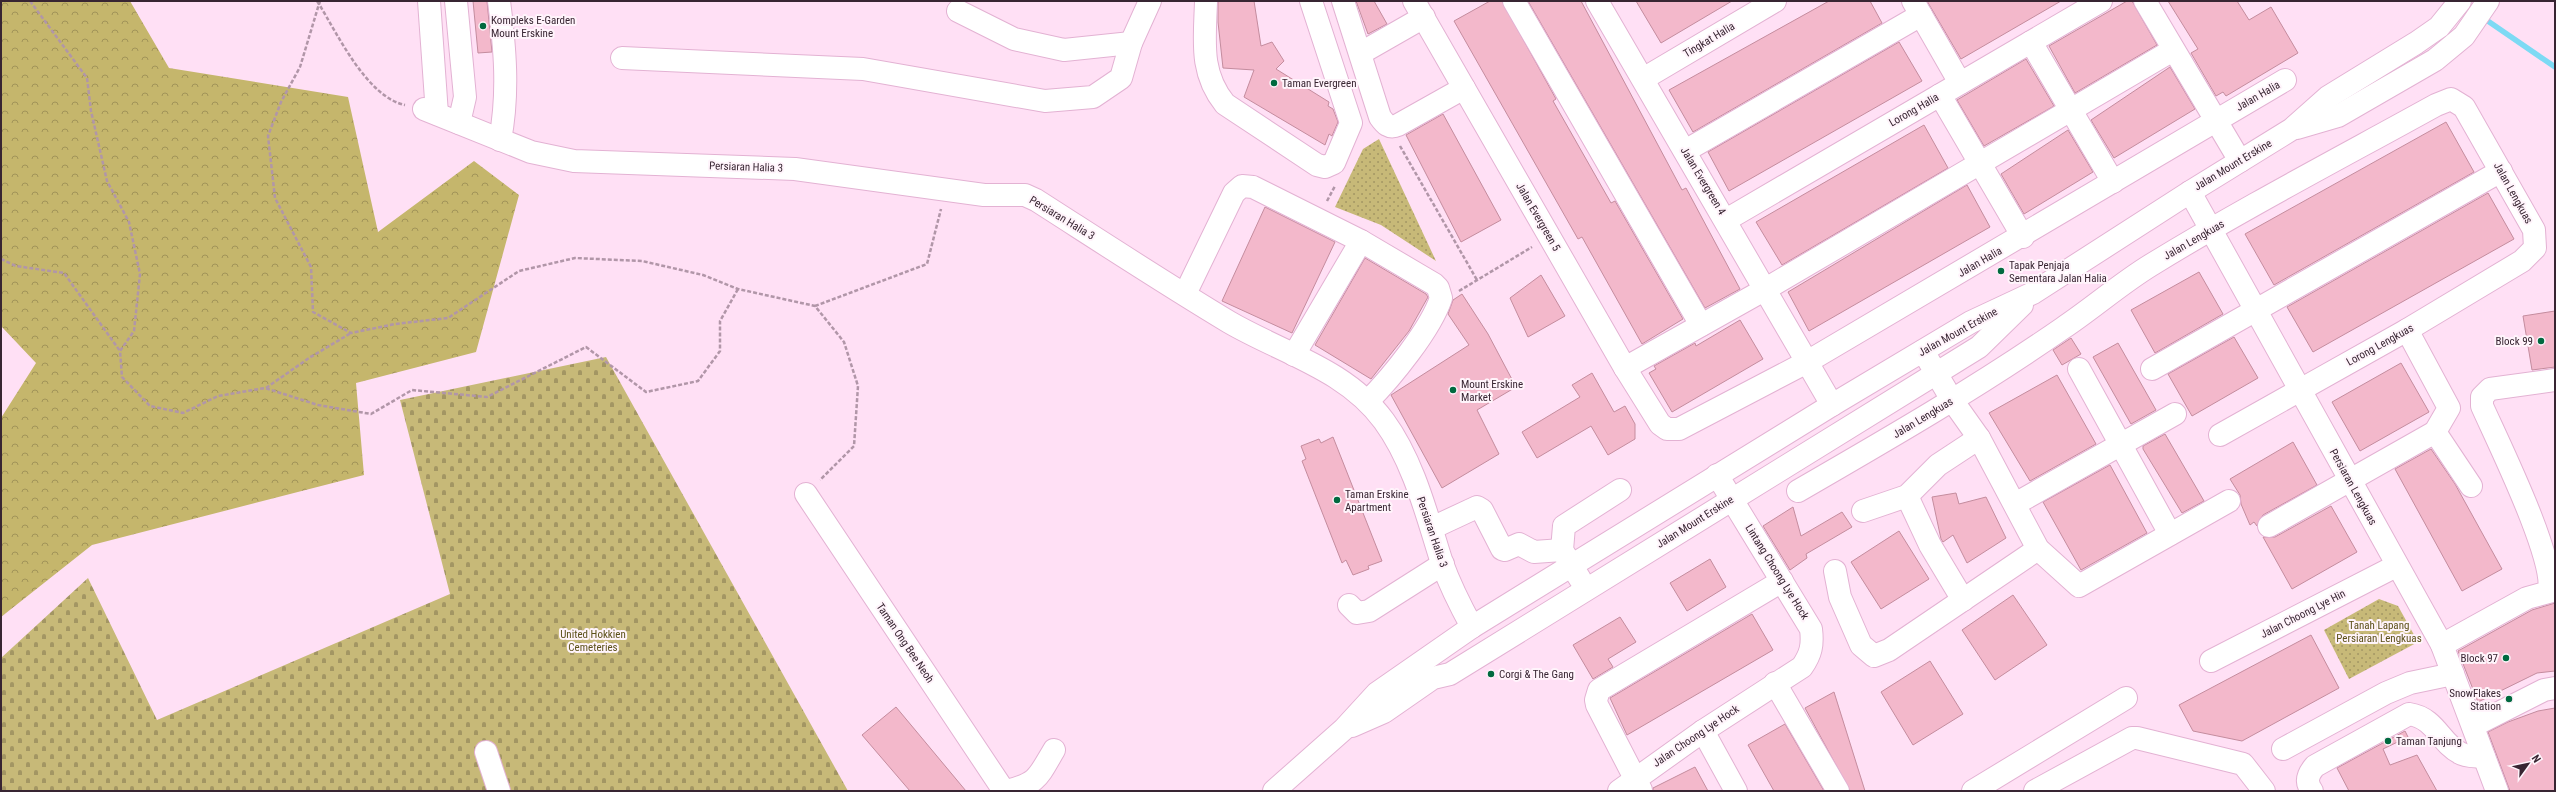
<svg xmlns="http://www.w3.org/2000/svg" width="2556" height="792" font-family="'Roboto Condensed',sans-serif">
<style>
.forest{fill:url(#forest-crowns)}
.cemetery{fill:url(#cemetery-stones)}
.park{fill:url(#park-dots)}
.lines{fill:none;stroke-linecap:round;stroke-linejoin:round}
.stream{stroke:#7ddaf4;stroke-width:5.5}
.building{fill:#f3b8cb;stroke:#c48c9e}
.minor-casing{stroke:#e3b2d3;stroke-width:24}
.major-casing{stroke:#e3b2d3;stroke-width:24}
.path{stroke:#b196a8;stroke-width:2.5;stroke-dasharray:4 2;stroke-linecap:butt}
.minor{stroke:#fff;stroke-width:22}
.major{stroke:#fff;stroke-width:22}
.poi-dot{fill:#00693f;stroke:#fff4fb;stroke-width:1.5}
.labels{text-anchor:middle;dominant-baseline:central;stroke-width:4;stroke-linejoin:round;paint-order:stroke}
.poi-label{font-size:11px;fill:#382532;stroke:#fff4fb;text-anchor:start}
.street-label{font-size:11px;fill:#382532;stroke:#fff4fb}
.park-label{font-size:11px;fill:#5c5119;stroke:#fff4fb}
</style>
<defs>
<pattern id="forest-crowns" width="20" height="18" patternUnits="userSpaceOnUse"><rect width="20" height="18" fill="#c5b66c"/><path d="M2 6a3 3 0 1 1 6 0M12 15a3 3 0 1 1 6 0" fill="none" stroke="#a19459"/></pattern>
<pattern id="cemetery-stones" width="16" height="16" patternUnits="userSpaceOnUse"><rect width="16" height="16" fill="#c7b978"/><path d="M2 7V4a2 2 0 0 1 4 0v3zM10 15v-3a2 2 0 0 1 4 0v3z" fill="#a39663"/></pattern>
<pattern id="park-dots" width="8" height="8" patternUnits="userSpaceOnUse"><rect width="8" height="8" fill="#c7b978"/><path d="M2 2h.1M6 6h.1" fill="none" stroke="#a39663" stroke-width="1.8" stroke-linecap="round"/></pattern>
</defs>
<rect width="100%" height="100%" fill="#ffe0f5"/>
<!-- forest -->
<path class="forest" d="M1,1H130L169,68L348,97L378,232L474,161L519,195L476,352L356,383L364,475L92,545L1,617V418L36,363L1,326Z"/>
<!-- cemetery -->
<path class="cemetery" d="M606,357L848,791H1V658L88,578L157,720L450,594L400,400Z"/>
<!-- park -->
<g class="park">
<path d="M1379,139L1436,261L1381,225L1335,207L1363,149Z"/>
<path d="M2379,599L2398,606L2418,642L2349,679L2324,630Z"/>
</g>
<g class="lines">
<!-- stream -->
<path class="stream" d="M2482,17L2555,67"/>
</g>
<!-- building -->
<g class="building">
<path d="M473,1H487L492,52L478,53Z"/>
<path d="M1218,1H1254L1261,46L1272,42L1284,61L1276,69L1329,102L1328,106L1333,109L1338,122L1332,136L1329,134L1325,145L1244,97L1254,70L1223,68L1218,22Z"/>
<path d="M1356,1H1374L1387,24L1368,34Z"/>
<path d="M1490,1H1502L1556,99L1553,101L1611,203L1615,201L1683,319L1642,344L1582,237L1578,239L1454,21Z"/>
<path d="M1528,1H1581L1682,190L1686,188L1740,289L1705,308Z"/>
<path d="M1636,1H1732L1661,43Z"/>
<path d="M1829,1H1870L1882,23L1693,132L1669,90Z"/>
<path d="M1927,1H2061L1961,59Z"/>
<path d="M2127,1H2132L2157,45L2075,93L2049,46Z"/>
<path d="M2168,1H2237L2249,20L2271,7L2298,53L2226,96L2223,92L2216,96L2191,53L2198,49Z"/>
<path d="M1899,42L1922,81L1729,191L1708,152Z"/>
<path d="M2026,59L2054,106L1984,146L1957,100Z"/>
<path d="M2170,67L2195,109L2114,158L2091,120Z"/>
<path d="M1443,114L1501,220L1461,242L1406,135Z"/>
<path d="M2446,122L2474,172L2274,285L2245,234Z"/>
<path d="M1924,125L1948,168L1782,265L1756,222Z"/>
<path d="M2068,130L2093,172L2024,214L2001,174Z"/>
<path d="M1967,185L1990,227L1809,331L1788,292Z"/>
<path d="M2488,193L2514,239L2313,352L2287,307Z"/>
<path d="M1265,207L1335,242L1292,333L1222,301Z"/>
<path d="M1365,258L1426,294L1428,297L1409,331L1371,379L1315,345Z"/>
<path d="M2199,272L2223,314L2155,353L2131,310Z"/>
<path d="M1541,275L1565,316L1528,337L1510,298Z"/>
<path d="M1462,294L1488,334L1516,387L1477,410L1499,454L1442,488L1391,395L1469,345L1448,314L1453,300Z"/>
<path d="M2555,311V367L2532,370L2523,316Z"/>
<path d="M1740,320L1763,359L1672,412L1649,373L1656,369L1654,366L1695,343L1696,346Z"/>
<path d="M2234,337L2258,378L2192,416L2168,374Z"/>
<path d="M2071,338L2081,354L2062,365L2053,350Z"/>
<path d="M2118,343L2156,410L2131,424L2093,357Z"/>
<path d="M2401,363L2429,412L2360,451L2332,402Z"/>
<path d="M1592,373L1614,412L1625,406L1635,424V439L1608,455L1591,426L1537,458L1522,432L1580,397L1572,385Z"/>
<path d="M2057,375L2096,444L2030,481L1989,413Z"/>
<path d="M2165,434L2204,501L2182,513L2143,449V446Z"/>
<path d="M1333,437L1382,561L1368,566L1369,569L1353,575L1346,560L1342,563L1302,461L1306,459L1301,446L1319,439L1321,443Z"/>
<path d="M2293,442L2317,485L2263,515L2257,526L2254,522L2250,525L2241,504L2240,495L2230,479Z"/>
<path d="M2431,449L2455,484L2502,569L2462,591L2395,469Z"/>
<path d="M2110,465L2147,533L2081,570L2043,502Z"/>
<path d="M1956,493L1959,504L1986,497L2006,538L1967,563L1953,535L1943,542L1941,539L1932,497Z"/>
<path d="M2331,506L2357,552L2292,589L2263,537H2275Z"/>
<path d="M1793,507L1801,536L1842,512L1852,527L1806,554L1807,558L1790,570L1763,526Z"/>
<path d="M1899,531L1929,579L1881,609L1851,562Z"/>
<path d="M1710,559L1726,587L1687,611L1670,583Z"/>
<path d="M2013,595L2047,645L1995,680L1962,630Z"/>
<path d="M2555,603V671L2537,673L2478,702L2458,651L2532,610Z"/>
<path d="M1752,614L1773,650L1627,735L1610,698Z"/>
<path d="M1620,617L1636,642L1608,659L1613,667L1593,679L1573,645Z"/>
<path d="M2311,635L2339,688L2242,741L2193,731L2179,705Z"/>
<path d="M1930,661L1963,714L1913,745L1881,692Z"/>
<path d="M1834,692L1865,791H1850L1805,708Z"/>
<path d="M896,707L966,791H910L862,735Z"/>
<path d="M2555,708V791H2510L2488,732L2508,722L2538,711Z"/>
<path d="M1785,724L1824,791H1774L1748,745Z"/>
<path d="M2405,731L2408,737L2383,749L2390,765L2417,755L2437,791H2349L2337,768Z"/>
<path d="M1695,767L1708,791H1653V788Z"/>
</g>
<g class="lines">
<!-- minor casing -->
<g class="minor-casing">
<g id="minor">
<path d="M429,1L437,114"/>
<path d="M456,1L465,97L459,123"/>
<path d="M499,1C505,48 509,93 500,140"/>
<path d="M1206,1C1205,39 1199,72 1225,104L1317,165L1325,167L1334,163L1351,123L1311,1"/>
<path d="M1343,1L1380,117C1385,124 1389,129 1398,125L1464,88"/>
<path d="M1414,1L1625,368L1660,424L1667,429H1679L1807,362L2285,80"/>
<path d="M1514,1L1701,325"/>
<path d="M1597,1L1832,405"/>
<path d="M1913,1L1960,83"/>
<path d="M2145,1L2240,161"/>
<path d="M958,11L1014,39L1064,50L1131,43"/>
<path d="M2031,42L2113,182"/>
<path d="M1361,53L1424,17"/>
<path d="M622,58L863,69L1045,101L1093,97L1121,78L1131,43L1150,1"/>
<path d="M1643,79L1775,1"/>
<path d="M1940,95L2023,237"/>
<path d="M424,109L531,152L574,161L795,169L984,195H1025L1036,200C1100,241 1164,283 1229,322C1282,353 1346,369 1384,421C1414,462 1427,516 1442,563C1450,585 1461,607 1472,627"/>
<path d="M1685,151L1921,15"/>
<path d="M2190,192L2442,645L2497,791"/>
<path d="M1726,220L2101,1"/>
<path d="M1185,294L1234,193L1242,186L1253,187L1361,241L1434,284L1438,288L1441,298C1431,329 1391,378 1368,401"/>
<path d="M1923,351L1952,400L1979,438L2038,549L2079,586L2229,501"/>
<path d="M1294,355L1361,241"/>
<path d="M1625,368L1764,290L2173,50"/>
<path d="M2079,369L2170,534"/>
<path d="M2152,369L2501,171"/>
<path d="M2435,432L2471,486"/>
<path d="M1798,491C1888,439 1978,387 2063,328C2093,308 2120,284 2151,265C2244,208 2340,158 2436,105L2451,99L2464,107L2534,230L2535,248L2522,261L2407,330L2220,435"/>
<path d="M806,494L1004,791"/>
<path d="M1907,496L1930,545L1963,600"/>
<path d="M2015,504L2175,414"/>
<path d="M1863,511L1907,496L1938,465L1979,438"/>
<path d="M2269,526L2435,432L2449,408L2407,330"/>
<path d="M1432,528L1477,507L1482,510L1502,549L1505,550L1519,544L1534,552L1562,550"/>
<path d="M1835,571L1840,597L1861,645L1874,656L1889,650L2038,549"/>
<path d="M1580,579L1562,550L1564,526L1620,490"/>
<path d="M1349,605L1357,613L1369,611L1443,564"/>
<path d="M2442,645L2527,598L2549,592C2556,559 2498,442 2482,406V397L2490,389L2555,380"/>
<path d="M2211,661L2396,566"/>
<path d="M1775,683L1838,791"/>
<path d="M2473,726L2544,690L2555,688"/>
<path d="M1703,731L1736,791"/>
<path d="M2283,749L2386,693L2410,683L2453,674"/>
<path d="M486,752L499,791"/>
<path d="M1641,790L1597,705L1596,700L1599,690L1782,581"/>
<path d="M1007,791C1038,783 1038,777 1054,750"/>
<path d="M1619,791L1703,731L1802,667C1811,654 1813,645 1811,629L1717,475"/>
<path d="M1973,791L2126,698"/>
<path d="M2035,791L2132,738H2137L2243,764L2264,791"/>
<path d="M2312,791C2305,782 2308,774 2315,766L2409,714C2436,718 2440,743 2460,753C2466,757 2477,756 2484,757"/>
</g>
</g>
<!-- major casing -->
<g class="major-casing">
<g id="major">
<path d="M2297,128L2338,116L2435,60L2464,36L2488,1"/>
<path d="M1352,726L1384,712L1433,678L1450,674L1979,347L2022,305"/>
<path d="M1274,791L1344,729L1377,693L1472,627L1832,405L1971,322L2033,293L2190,192L2292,129L2328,97L2416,43L2439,27L2460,1"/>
</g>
</g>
<!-- path -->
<g class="path">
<path d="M30,1L87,78L91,111L107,181L129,222L140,274L134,331L120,351L122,377L150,406L183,413L218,396L265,388L318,405L371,414L412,390L487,397L586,347L646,392L698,381L720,351V321L738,289"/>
<path d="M317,1L319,4L300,67L281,102L268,136L275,198L311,267L313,312L351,333L395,324L448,318L519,271L575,258L642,261L703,275L738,289L815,306L844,342L858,386L854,446L820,480"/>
<path d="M320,1L319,4C338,35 367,97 405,105"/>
<path d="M1400,146L1477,280"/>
<path d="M1327,201L1335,186"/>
<path d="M1,259L16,266L64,273L120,351"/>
<path d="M1459,291L1532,247"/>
<path d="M815,306L927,264L941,209"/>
<path d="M266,388L309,358L351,333"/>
</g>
<!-- minor -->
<use href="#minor" class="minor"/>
<!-- major -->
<use href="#major" class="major"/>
</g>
<!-- markers -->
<g class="poi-dot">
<circle cx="483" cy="26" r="4"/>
<circle cx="1274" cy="83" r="4"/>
<circle cx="2001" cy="271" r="4"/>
<circle cx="2541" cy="341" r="4"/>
<circle cx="1453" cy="390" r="4"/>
<circle cx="1337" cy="500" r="4"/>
<circle cx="2506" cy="658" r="4"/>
<circle cx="1491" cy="674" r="4"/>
<circle cx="2509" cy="699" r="4"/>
<circle cx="2388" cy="741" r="4"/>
</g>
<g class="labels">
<!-- poi labels -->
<g class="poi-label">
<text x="491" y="20">Kompleks E-Garden<tspan x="491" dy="13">Mount Erskine</tspan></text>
<text x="1282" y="83">Taman Evergreen</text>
<text x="2009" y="265">Tapak Penjaja<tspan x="2009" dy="13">Sementara Jalan Halia</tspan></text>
<text x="2533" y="341" text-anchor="end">Block 99</text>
<text x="1461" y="384">Mount Erskine<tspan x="1461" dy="13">Market</tspan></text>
<text x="1345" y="494">Taman Erskine<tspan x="1345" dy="13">Apartment</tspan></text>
<text x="2498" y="658" text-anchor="end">Block 97</text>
<text x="1499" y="674">Corgi &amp; The Gang</text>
<text x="2501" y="693" text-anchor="end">SnowFlakes<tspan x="2501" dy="13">Station</tspan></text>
<text x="2396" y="741">Taman Tanjung</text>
</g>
<!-- street labels -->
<g class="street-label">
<text transform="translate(1709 40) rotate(-31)">Tingkat Halia</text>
<text transform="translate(2258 96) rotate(-30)">Jalan Halia</text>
<text transform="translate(1914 110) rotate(-30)">Lorong Halia</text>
<text transform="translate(2233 165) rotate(-31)">Jalan Mount Erskine</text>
<text transform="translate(746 167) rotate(2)">Persiaran Halia 3</text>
<text transform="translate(1703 181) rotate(59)">Jalan Evergreen 4</text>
<text transform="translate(2513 193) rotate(61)">Jalan Lengkuas</text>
<text transform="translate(1538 217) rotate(60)">Jalan Evergreen 5</text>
<text transform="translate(1062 218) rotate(31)">Persiaran Halia 3</text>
<text transform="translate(2194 240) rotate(-30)">Jalan Lengkuas</text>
<text transform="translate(1980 262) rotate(-30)">Jalan Halia</text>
<text transform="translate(1958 332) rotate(-29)">Jalan Mount Erskine</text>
<text transform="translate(2380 345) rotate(-29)">Lorong Lengkuas</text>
<text transform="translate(1923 418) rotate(-31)">Jalan Lengkuas</text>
<text transform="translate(2353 487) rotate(61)">Persiaran Lengkuas</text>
<text transform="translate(1695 522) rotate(-32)">Jalan Mount Erskine</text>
<text transform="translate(1432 532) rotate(71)">Persiaran Halia 3</text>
<text transform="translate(1777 572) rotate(58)">Lintang Choong Lye Hock</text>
<text transform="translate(2303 614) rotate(-27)">Jalan Choong Lye Hin</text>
<text transform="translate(905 643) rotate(56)">Taman Ong Bee Neoh</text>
<text transform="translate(1696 736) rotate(-34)">Jalan Choong Lye Hock</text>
</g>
<!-- park labels -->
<g class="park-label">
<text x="2379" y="625">Tanah Lapang<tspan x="2379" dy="13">Persiaran Lengkuas</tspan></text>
<text x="593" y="634">United Hokkien<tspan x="593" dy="13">Cemeteries</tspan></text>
</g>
</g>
<!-- border -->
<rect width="2556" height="792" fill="none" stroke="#382532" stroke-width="4"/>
<!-- north arrow -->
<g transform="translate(2528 764) rotate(57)" stroke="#fff4fb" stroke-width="3" paint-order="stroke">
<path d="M0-3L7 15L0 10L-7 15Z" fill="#382532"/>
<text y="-6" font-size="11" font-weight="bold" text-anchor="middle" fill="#382532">N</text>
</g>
</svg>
